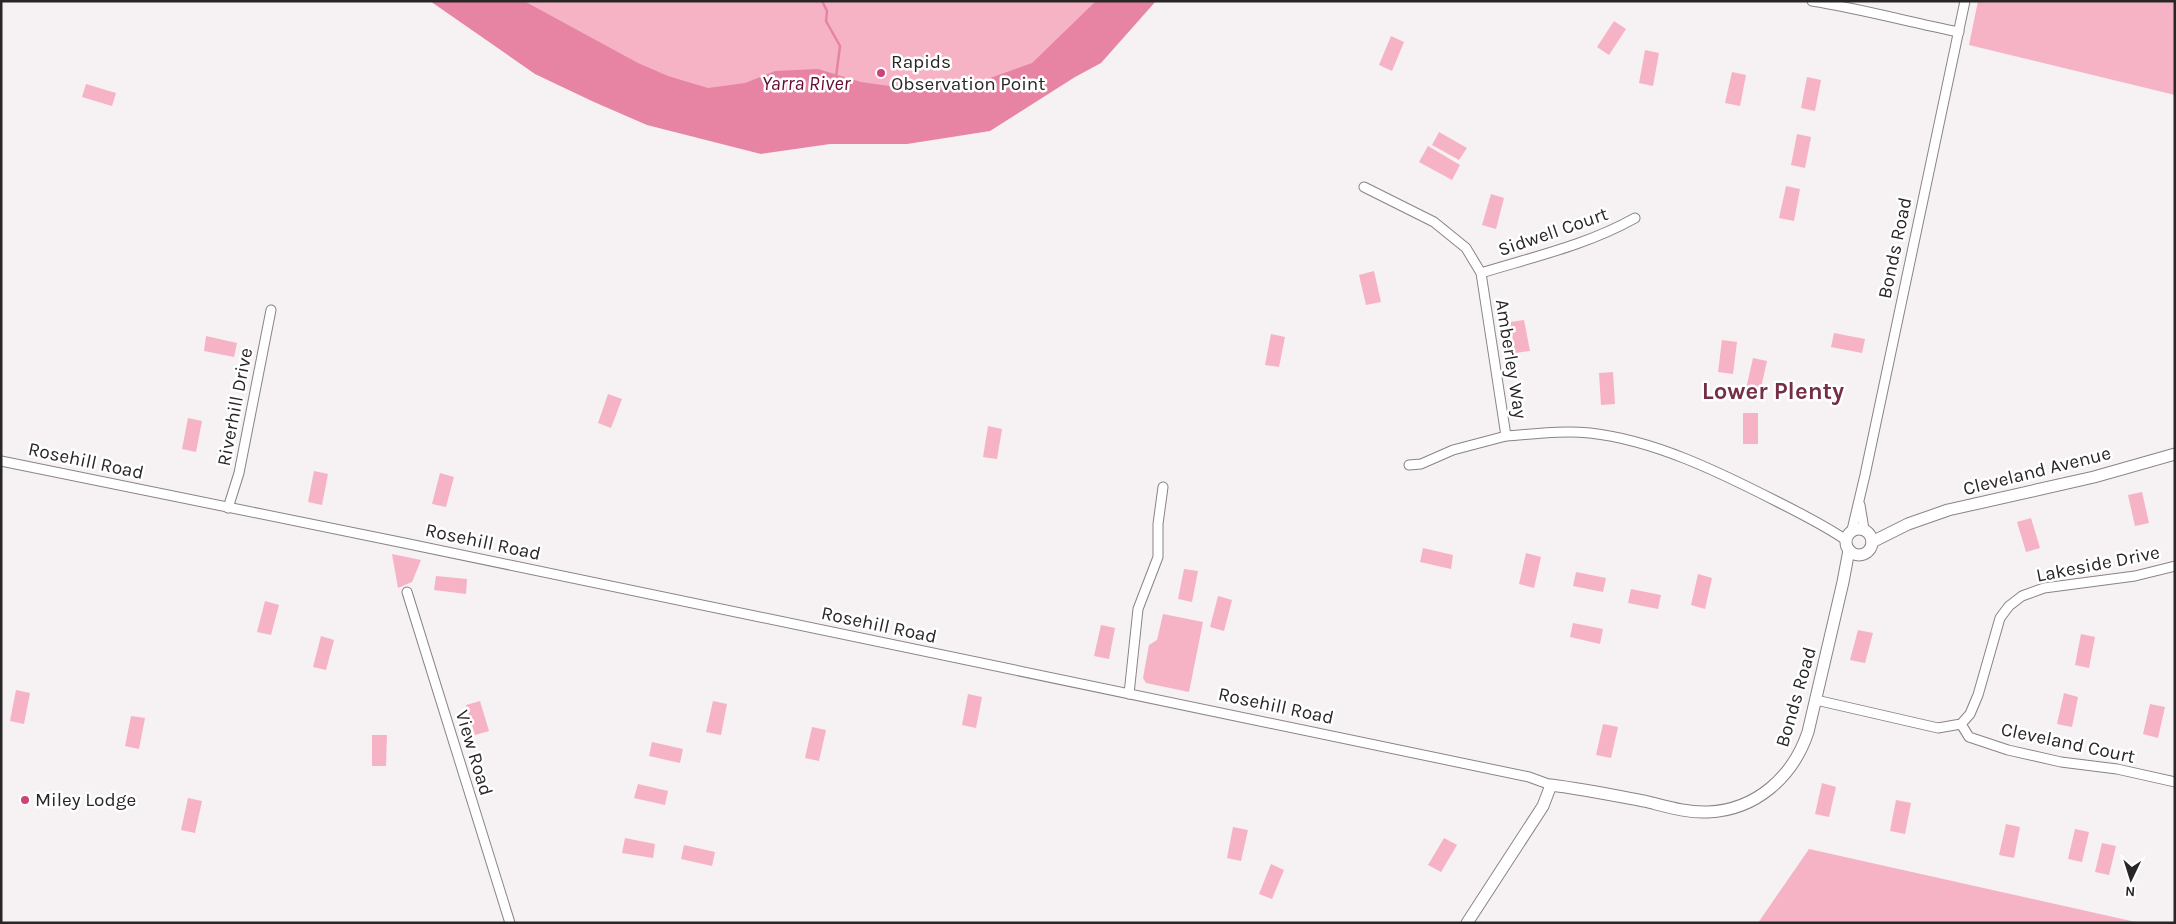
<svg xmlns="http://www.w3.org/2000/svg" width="2176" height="924" font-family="Karla,sans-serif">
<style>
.green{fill:#f7b3c6}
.water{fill:#e784a3}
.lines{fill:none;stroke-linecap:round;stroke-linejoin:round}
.stream{stroke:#e784a3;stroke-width:2.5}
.street-casing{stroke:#898485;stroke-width:11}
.secondary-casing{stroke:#898485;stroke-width:13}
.street{stroke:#fff;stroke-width:9}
.secondary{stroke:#fff;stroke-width:11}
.poi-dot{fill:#cd4379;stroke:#fff;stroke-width:2}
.labels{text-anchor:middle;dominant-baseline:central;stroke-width:5;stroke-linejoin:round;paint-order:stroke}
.poi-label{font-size:19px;fill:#282626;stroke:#fff;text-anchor:start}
.street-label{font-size:19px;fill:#282626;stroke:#fff}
.water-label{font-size:20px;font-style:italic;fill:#640a33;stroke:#fff}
.district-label{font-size:24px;font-weight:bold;fill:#742f47;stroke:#fff}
</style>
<rect width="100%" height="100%" fill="#f6f1f3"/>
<!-- green -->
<g class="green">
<path d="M510,1H1116L1086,36L988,95L715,101Z"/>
<path d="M1978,1H2175V95L1969,45Z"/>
<path d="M1614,21L1626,29L1609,55L1597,47Z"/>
<path d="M1391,36L1404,42L1392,71L1379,65Z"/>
<path d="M1645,50L1659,53L1653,86L1639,83Z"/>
<path d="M1732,72L1746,75L1740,106L1725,103Z"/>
<path d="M1807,77L1821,80L1815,111L1801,108Z"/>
<path d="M86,84L116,93L112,106L82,97Z"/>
<path d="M1439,132L1467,148L1459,160L1432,145Z"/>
<path d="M1797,134L1811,137L1805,168L1791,165Z"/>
<path d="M1428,146L1460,165L1452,180L1419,162Z"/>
<path d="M1786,186L1800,189L1794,221L1779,218Z"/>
<path d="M1491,194L1504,198L1496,229L1482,225Z"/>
<path d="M1374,271L1381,302L1366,305L1359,275Z"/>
<path d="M1524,320L1530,351L1515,353L1510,322Z"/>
<path d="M1834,333L1865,339L1862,353L1831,347Z"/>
<path d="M1271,334L1285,337L1279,367L1265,365Z"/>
<path d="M206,336L237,343L234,357L204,351Z"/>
<path d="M1722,340L1737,342L1733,374L1718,372Z"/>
<path d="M1753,358L1767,361L1760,392L1746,389Z"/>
<path d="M1613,372L1615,404L1601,405L1599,373Z"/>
<path d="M608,394L622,399L611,428L598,423Z"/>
<rect x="1743" y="413" width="15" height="31"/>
<path d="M188,418L202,421L196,452L182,449Z"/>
<path d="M988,426L1002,429L997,459L983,457Z"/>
<path d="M314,471L328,474L322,505L308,502Z"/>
<path d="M440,473L454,477L446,507L432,504Z"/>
<path d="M2142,492L2149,523L2135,526L2128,495Z"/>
<path d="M2031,518L2040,548L2026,552L2017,522Z"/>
<path d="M1423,548L1453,555L1451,569L1420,562Z"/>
<path d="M1526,553L1541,557L1534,588L1519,584Z"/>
<path d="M392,554L421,560L412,582L398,588Z"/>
<path d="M1184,569L1198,571L1192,602L1178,599Z"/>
<path d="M1576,572L1606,578L1603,592L1573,586Z"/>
<path d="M1698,574L1712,578L1705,609L1691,605Z"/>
<path d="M436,576L467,579L466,594L434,590Z"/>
<path d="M1631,589L1661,595L1658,609L1628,603Z"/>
<path d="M1218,596L1232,600L1224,631L1210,627Z"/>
<path d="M265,601L279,605L271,635L257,632Z"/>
<path d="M1163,614L1203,622L1189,692L1146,683L1143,678L1149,645L1157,640Z"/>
<path d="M1573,623L1603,629L1600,644L1570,637Z"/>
<path d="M1101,625L1115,628L1109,659L1094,656Z"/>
<path d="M1858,630L1873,633L1865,663L1850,660Z"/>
<path d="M2081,634L2095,637L2089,668L2075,665Z"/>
<path d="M321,636L334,640L326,670L313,667Z"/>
<path d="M16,690L30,693L24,724L10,721Z"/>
<path d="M2064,693L2078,697L2072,727L2057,724Z"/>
<path d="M968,694L982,697L976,728L962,725Z"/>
<path d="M480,701L489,731L475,735L466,705Z"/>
<path d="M713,701L727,704L721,735L706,732Z"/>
<path d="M2150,704L2165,707L2158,738L2143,734Z"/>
<path d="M131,716L145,718L139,749L125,746Z"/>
<path d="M1603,724L1618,727L1611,758L1596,755Z"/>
<path d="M812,727L826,730L819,761L805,758Z"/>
<path d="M372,735H387L386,766H372Z"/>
<path d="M652,742L683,749L680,763L649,756Z"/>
<path d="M1822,783L1836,787L1829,817L1815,814Z"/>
<path d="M638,784L668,791L665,805L634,798Z"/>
<path d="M188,798L202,801L195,833L181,830Z"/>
<path d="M1896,800L1911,803L1905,834L1890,831Z"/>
<path d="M2006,824L2020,827L2014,858L1999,855Z"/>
<path d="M1233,827L1248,830L1241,861L1227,858Z"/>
<path d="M2075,829L2089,832L2082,862L2068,859Z"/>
<path d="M625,838L655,844L653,858L622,853Z"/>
<path d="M1444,838L1457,845L1441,872L1428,865Z"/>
<path d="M2102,843L2116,846L2109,875L2095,872Z"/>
<path d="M684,845L715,852L712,866L681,859Z"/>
<path d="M1809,849L2140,923H1758Z"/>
<path d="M1271,864L1284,870L1272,899L1259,894Z"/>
</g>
<!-- water -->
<path class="water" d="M430,1H524L638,63L668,76L708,88L745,83L775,71L818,69L861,82L925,91L968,86L1032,63L1096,1H1156L1101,63L1075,77L990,131L907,144H830L761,154L647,125L594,102L535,74Z"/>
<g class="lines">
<!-- stream -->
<path class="stream" d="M822,1L827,11L826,21L840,46L836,77"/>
<!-- street casing -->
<g class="street-casing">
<g id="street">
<path d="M1812,1C1862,9 1909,22 1959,32"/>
<path d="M1364,187L1434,222L1466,248L1481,273L1506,436C1534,434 1562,430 1590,433C1654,440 1719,472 1776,501C1800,513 1824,525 1846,540"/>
<path d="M1481,273C1533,257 1587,245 1635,218"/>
<path d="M1,461L409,544L1529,777L1551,785"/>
<path d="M1409,465L1421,464L1453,450L1506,436"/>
<path d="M1860,505L1864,529"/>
<path d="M228,508L239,473L271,310"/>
<path d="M1852,530L1865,475L1965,1"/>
<path d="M407,592L510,923"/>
<path d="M1129,694L1138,609L1158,557V524L1163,487"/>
<path d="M1816,700L1938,728L1961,724L1970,714L1978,695L2000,618L2009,606L2022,596L2044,588L2135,576L2175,566"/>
<path d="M1961,724L1969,737L2008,750L2061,762L2117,769L2175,782"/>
</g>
</g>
<!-- secondary casing -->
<g class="secondary-casing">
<g id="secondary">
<circle cx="1859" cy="542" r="13"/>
<path d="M1872,542L1908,524L1948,510L2094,477L2175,454"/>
<path d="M1467,923L1543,806L1551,785C1582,789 1612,795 1644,801C1665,806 1686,813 1708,812C1756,810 1793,777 1808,732L1843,582L1849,550"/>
</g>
</g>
<!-- street -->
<use href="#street" class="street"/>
<!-- secondary -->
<use href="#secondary" class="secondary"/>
</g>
<!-- markers -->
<g class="poi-dot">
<circle cx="881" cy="73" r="5"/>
<circle cx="25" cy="800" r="5"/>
</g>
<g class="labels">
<!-- poi labels -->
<g class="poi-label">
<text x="891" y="62">Rapids<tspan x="891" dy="22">Observation Point</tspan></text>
<text x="35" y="800">Miley Lodge</text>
</g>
<!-- street labels -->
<g class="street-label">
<text transform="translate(1553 232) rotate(-19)">Sidwell Court</text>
<text transform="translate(1895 248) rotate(-78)">Bonds Road</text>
<text transform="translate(1511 359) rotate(81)">Amberley Way</text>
<text transform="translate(235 407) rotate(-79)">Riverhill Drive</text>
<text transform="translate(86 461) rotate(12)">Rosehill Road</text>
<text transform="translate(2037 471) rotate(-14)">Cleveland Avenue</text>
<text transform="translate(483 542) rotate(12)">Rosehill Road</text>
<text transform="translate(2098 564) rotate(-11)">Lakeside Drive</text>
<text transform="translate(879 625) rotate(12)">Rosehill Road</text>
<text transform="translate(1796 697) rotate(-74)">Bonds Road</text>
<text transform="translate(1276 706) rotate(12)">Rosehill Road</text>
<text transform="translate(2068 743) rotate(12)">Cleveland Court</text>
<text transform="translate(474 753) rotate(73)">View Road</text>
</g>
<!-- water labels -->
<g class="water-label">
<text x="806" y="83">Yarra River</text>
</g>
<!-- district labels -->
<g class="district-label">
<text x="1773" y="391">Lower Plenty</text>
</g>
</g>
<!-- border -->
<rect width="2176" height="924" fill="none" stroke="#282626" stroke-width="5"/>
<!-- north arrow -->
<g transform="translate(2131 879) rotate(184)" stroke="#ffffff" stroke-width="4" paint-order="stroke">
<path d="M0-4L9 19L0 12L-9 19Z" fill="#282626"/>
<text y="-8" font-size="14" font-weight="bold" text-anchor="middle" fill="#282626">N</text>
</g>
</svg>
